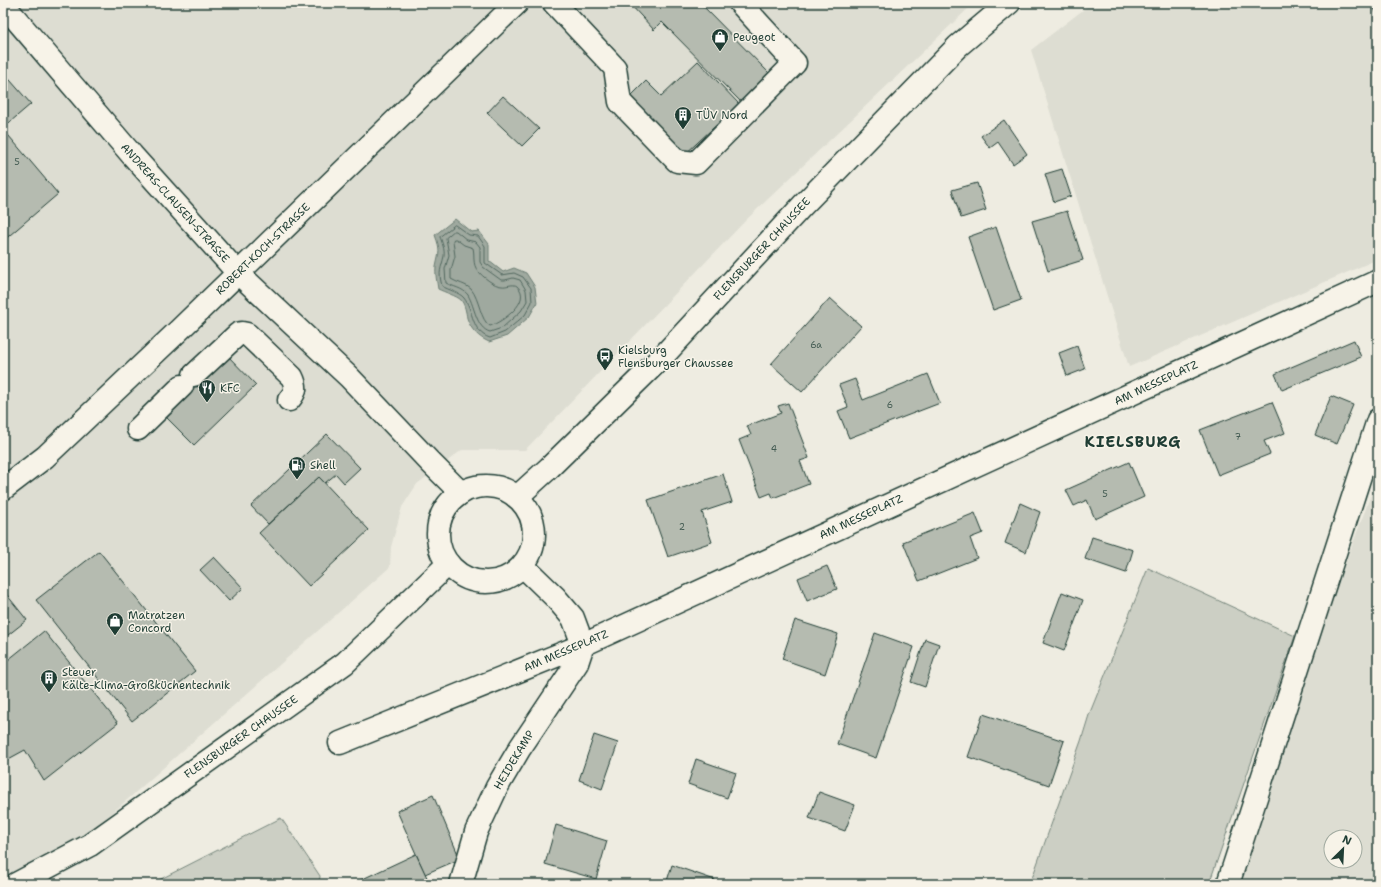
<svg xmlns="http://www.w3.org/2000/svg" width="1381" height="887" font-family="'Shantell Sans',sans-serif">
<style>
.built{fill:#ddddd2;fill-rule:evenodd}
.green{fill:#cccfc4;stroke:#76867c}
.water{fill:#9fa99f;stroke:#6c7e74}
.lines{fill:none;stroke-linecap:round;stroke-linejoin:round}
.shore{stroke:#52685f;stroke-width:1}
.building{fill:#b5bbb0;stroke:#1f3d34}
.minor-casing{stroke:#1f3d34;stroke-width:25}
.major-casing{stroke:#1f3d34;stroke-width:25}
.minor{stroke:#f7f3e8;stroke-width:22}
.major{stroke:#f7f3e8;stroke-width:22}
.labels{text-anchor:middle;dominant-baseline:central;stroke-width:3;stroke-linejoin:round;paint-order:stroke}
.number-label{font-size:9px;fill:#445c53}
.poi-label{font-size:11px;fill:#1f3d34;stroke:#f7f3e8;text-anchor:start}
.street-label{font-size:11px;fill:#1f3d34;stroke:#f7f3e8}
.district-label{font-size:15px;font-weight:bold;letter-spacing:1px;fill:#1f3d34;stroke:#f7f3e8}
</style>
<rect width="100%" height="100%" fill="#eeece1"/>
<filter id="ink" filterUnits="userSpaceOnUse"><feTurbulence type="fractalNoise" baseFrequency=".025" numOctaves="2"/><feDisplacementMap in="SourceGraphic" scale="8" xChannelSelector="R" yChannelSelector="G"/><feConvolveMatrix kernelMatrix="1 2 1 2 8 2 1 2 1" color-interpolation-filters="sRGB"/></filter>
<g filter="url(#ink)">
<!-- built -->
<g class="built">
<path d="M3,3H974L747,219L525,450H462L417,484L402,507L391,547L390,567L84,838L3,882Z"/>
<path d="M1092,3H1378V259L1129,367L1031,50Z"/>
<path d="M1378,476V884H1235L1316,642ZM1331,837H1355V861H1331Z"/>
</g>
<!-- green -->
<g class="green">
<path d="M1148,568L1295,636L1209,884H1030L1081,741L1089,715Z"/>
<path d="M281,818L320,876L319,884H151Z"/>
</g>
<!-- water -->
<path class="water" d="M455,219L471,232L479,231L489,244V261L503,272L514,268L526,273L535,287L537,303L529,317L507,336L489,342C478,337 471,330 467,318C466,312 465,305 461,300C457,296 444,292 438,289C437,282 435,274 436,267C439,252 441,251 435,235Z"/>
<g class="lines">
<!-- shore -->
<g class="shore">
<path d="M455,225L469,235L478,236L485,246V263L502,275L514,273L523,277L531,288L532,302L525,315L505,332L490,338C471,332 474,311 464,298C459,292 448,290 442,286C438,271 441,270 444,256C445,250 442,242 440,237Z"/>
<path d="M454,231H456L467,240L476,242L480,247V262L483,267L501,280H505L513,278L520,280L526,290L527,301L521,311L502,328L490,332C476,328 475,307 468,295C463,288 453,287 446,283L445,269L449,255L446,238Z"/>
<path d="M454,239H456L464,245L473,248C475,256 472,264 478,271C483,277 494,286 502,286C506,287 513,283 517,286C533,301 502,322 490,326C480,320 480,300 471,289C466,284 457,283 451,279V270L455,256L453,241Z"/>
</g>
</g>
<!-- building -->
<g class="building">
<path d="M629,3H700L770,74L741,102L662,22L654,30Z"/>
<path d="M747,3H765L756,12Z"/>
<path d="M1372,3H1378V17Z"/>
<path d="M698,61L739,104L682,157L627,100L646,81L661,96Z"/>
<path d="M3,72L31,104L3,128Z"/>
<path d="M503,96L539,129L522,146L487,113Z"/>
<path d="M1004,120L1027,154L1013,164L998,142L990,148L981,136Z"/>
<path d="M3,129L58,194L3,241Z"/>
<path d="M1062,169L1071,196L1054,202L1045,174Z"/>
<path d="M977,183L986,210L961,218L952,190Z"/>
<path d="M1067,211L1083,260L1048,271L1032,221Z"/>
<path d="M996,227L1021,300L993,310L968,237Z"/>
<path d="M830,298L861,326L802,392L771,364Z"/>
<path d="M1354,340L1361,357L1282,390L1275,374Z"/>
<path d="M1077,346L1085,369L1067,376L1059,353Z"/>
<path d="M227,355L256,385L194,445L164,415Z"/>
<path d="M928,374L940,403L849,438L838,411L848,407L839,385L855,379L863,400Z"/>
<path d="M1331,396L1353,405L1337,444L1315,435Z"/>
<path d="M1272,402L1285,433L1264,441L1270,454L1218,475L1200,430Z"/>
<path d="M788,403L809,458L800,461L809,484L773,498L771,493L761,497L739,440L751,435L747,426L781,413L778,406Z"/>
<path d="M327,434L360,468L344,483L336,474L325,483L319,477L268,524L251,506Z"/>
<path d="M1129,462L1144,497L1095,519L1087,500L1074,506L1066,490Z"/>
<path d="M723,474L732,502L702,512L712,542L668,557L648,500Z"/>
<path d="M319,477L369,530L309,586L259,533Z"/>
<path d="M1020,503L1040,512L1026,552L1005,543Z"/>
<path d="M975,513L983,533L970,538L977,558L919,581L903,542Z"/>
<path d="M1092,537L1133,550L1126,573L1085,559Z"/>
<path d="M99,551L195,671L132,721L36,600Z"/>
<path d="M214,557L243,588L229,601L200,570Z"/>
<path d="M827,566L837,589L807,601L798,578Z"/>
<path d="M3,590L27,620L3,639Z"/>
<path d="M1062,592L1083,600L1064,651L1043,643Z"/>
<path d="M795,620L838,634L825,674L782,659Z"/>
<path d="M44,631L118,723L44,781L25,750L3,762V664Z"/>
<path d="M875,633L914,647L876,758L837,744Z"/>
<path d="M925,639L939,644L925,687L911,682Z"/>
<path d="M983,714L1064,741L1049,785L968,757Z"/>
<path d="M594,735L618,743L602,789L579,780Z"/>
<path d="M696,759L736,773L727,798L688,784Z"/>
<path d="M819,792L855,805L845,831L809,818Z"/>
<path d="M433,795L460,859L425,874L397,811Z"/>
<path d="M556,825L607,841L596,879L545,864Z"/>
<path d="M416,854L430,884H352Z"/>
<path d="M672,865L715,880L714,884H666Z"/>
</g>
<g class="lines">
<!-- minor casing -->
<g class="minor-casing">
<g id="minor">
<path d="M554,3L615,68L620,102L677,161L696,163L795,63L740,3"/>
<path d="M3,4L132,155L238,273L349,377L430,462L461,493"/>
<path d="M194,375L238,334L242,333L247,334L292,377C297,387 296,392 289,400"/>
<path d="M138,429L182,386"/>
<path d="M3,489L45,457L173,336L517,3"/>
<path d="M523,566L555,597L573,618L583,645"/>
<path d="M340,743L583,645L1378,281"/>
<path d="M461,884L476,832L497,787L520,748L577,663L583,645"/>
<path d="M1228,884L1378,420"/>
</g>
</g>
<!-- major casing -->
<g class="major-casing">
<g id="major">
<circle cx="486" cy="534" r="48"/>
<path d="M517,497L549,468L664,355L803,205L958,46L1009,3"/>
<path d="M16,884L90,845L345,663L448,564"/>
</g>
</g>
<!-- minor -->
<use href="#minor" class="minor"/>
<!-- major -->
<use href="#major" class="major"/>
</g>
</g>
<!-- icons -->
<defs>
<g id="shop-pin" transform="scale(0.9)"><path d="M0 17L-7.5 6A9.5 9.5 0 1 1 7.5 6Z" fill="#1f3d34" stroke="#f7f3e8"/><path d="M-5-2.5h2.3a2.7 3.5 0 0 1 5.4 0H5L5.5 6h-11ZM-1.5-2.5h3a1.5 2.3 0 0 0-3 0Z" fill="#fff"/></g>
<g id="building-pin" transform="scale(0.9)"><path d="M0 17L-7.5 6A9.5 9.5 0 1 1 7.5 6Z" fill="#1f3d34" stroke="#f7f3e8"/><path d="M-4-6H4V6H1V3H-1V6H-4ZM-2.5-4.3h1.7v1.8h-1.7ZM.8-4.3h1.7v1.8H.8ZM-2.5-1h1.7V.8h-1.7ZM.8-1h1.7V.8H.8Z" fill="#fff"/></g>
<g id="bus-pin" transform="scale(0.9)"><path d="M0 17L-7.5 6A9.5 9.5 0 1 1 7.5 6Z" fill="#1f3d34" stroke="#f7f3e8"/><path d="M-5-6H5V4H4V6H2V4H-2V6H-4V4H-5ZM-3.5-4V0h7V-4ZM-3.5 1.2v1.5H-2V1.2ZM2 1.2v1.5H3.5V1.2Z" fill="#fff"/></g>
<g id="restaurant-pin" transform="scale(0.9)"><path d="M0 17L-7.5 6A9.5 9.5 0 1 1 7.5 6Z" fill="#1f3d34" stroke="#f7f3e8"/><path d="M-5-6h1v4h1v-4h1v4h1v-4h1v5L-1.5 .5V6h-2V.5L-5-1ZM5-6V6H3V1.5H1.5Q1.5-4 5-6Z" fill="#fff"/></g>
<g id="fuel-pin" transform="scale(0.9)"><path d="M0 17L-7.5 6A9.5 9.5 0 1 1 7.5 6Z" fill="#1f3d34" stroke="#f7f3e8"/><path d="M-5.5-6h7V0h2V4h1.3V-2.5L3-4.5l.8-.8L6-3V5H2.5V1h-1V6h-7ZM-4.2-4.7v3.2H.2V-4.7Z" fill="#fff"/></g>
</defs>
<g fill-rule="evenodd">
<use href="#shop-pin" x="720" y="37"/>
<use href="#building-pin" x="683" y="115"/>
<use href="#bus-pin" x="605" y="356"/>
<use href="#restaurant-pin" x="207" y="388"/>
<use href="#fuel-pin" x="297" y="465"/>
<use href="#shop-pin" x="115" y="621"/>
<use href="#building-pin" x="49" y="678"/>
</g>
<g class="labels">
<!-- number labels -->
<g class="number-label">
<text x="17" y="162">5</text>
<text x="816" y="345">6a</text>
<text x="890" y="405">6</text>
<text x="1238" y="437">7</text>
<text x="774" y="449">4</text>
<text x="1105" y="494">5</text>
<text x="682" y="527">2</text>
</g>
<!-- poi labels -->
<g class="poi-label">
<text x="733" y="37">Peugeot</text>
<text x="696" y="115">TÜV Nord</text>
<text x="618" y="350">Kielsburg<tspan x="618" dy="13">Flensburger Chaussee</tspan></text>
<text x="220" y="388">KFC</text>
<text x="310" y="465">Shell</text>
<text x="128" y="615">Matratzen<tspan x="128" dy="13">Concord</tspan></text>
<text x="62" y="672">Steuer<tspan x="62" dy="13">Kälte-Klima-Großküchentechnik</tspan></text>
</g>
<!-- street labels -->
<g class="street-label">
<text transform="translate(175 203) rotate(48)">ANDREAS-CLAUSEN-STRASSE</text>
<text transform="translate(263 249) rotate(-44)">ROBERT-KOCH-STRASSE</text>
<text transform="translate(762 249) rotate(-47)">FLENSBURGER CHAUSSEE</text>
<text transform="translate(1156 383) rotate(-25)">AM MESSEPLATZ</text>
<text transform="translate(861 517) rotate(-25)">AM MESSEPLATZ</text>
<text transform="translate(566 651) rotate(-23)">AM MESSEPLATZ</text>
<text transform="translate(241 737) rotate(-35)">FLENSBURGER CHAUSSEE</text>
<text transform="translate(514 760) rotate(-59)">HEIDEKAMP</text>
</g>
<!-- district labels -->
<g class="district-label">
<text x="1133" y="442">KIELSBURG</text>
</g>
</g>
<!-- margin -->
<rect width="1381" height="887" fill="none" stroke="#f7f3e8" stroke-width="16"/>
<rect x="8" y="8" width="1365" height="871" fill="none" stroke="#1f3d34" stroke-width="1.5" filter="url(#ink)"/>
<!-- north arrow -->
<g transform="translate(1343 849) rotate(24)"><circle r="19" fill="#f7f3e8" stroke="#a1aaa0"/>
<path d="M0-3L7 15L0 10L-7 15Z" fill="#1f3d34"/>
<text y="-6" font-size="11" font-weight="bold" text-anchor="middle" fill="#1f3d34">N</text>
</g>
</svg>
